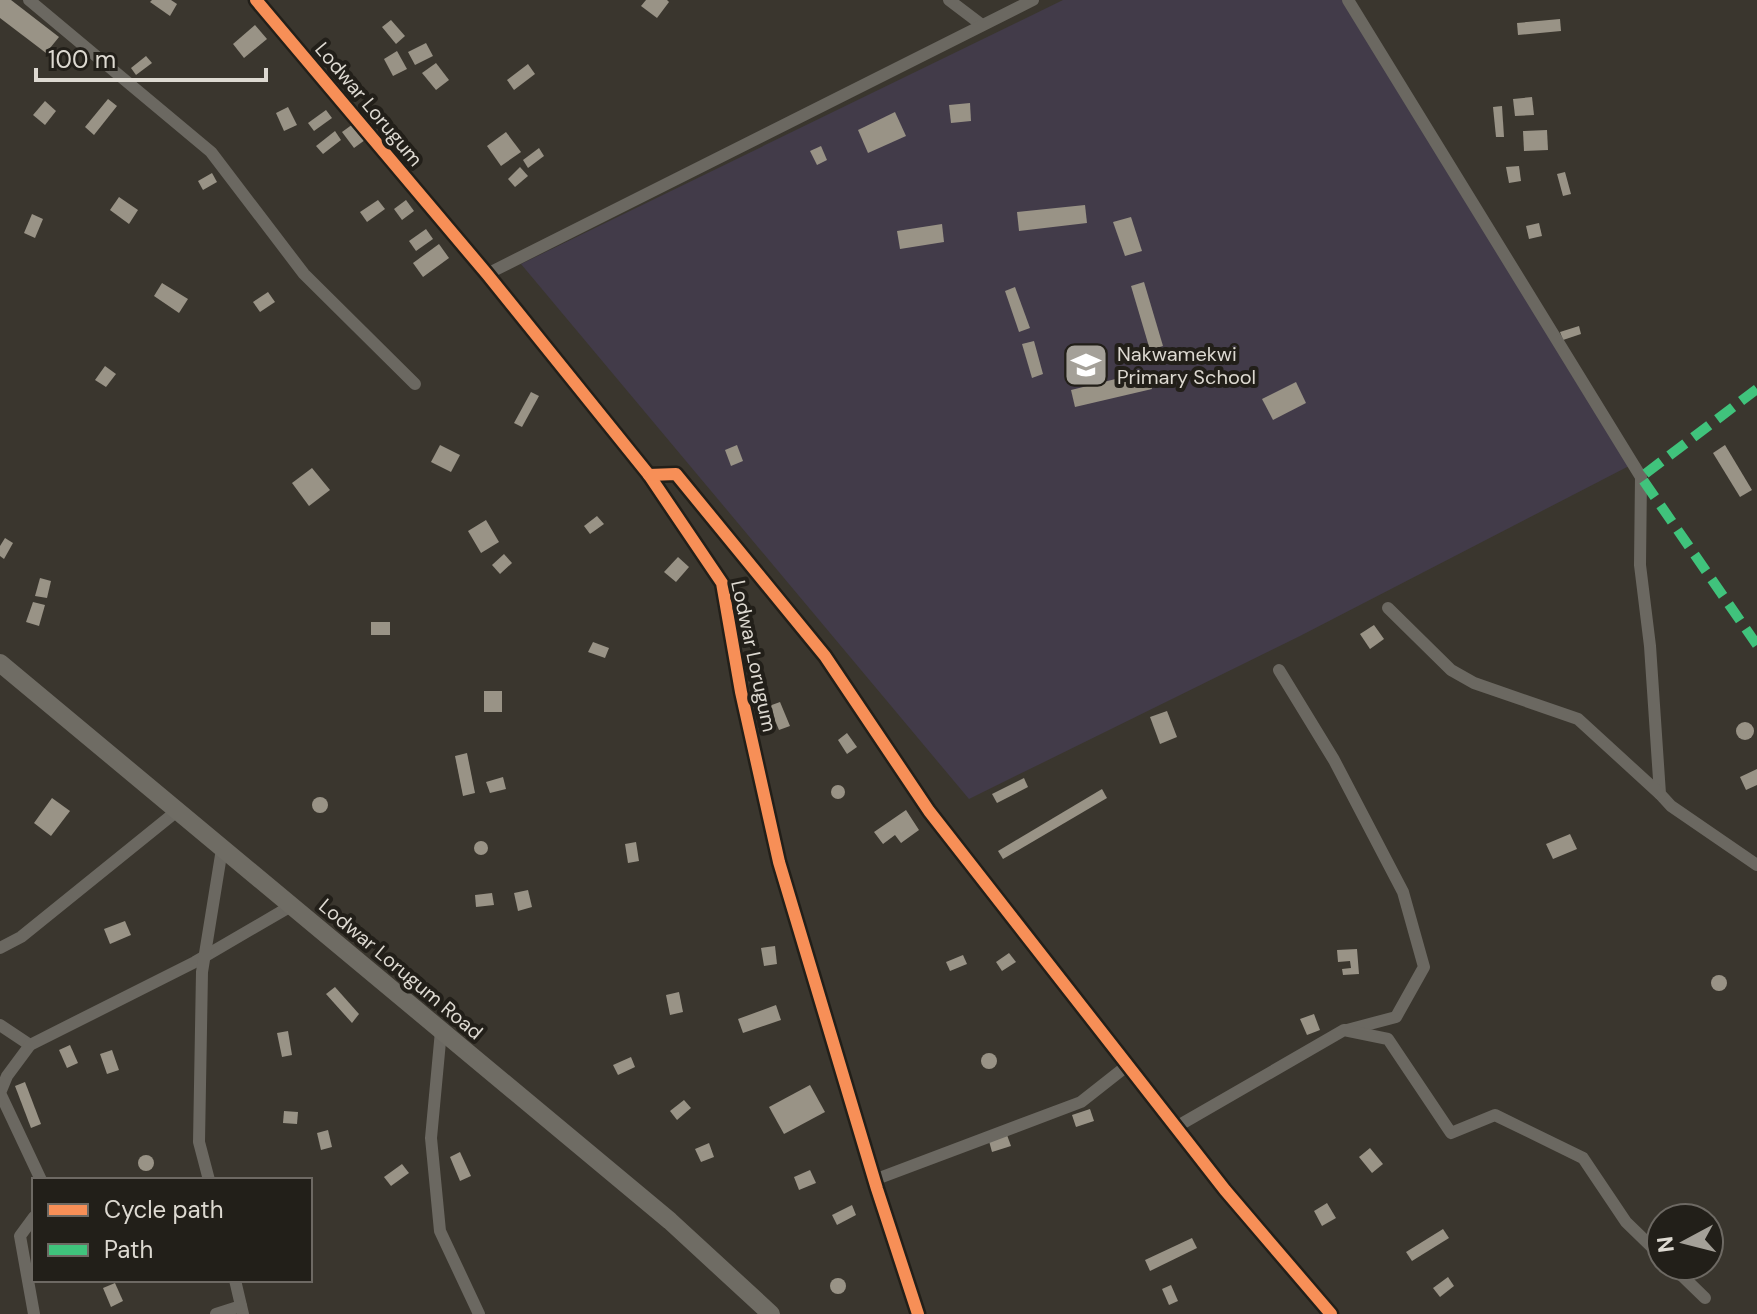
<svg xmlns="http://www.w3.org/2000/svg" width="1757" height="1314" font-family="'DM Sans',sans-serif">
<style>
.education{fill:#423b49}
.building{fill:#999386}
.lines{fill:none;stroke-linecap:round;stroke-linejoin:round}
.minor{stroke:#6b6861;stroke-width:12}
.tertiary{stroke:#6b6861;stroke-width:16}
.secondary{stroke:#6f6c64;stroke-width:18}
.quiet{stroke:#40c37c;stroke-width:10;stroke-dasharray:20 10;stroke-linecap:butt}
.cycleway-casing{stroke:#221f19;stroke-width:17}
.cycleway{stroke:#f78f57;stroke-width:12}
.labels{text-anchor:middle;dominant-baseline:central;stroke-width:8;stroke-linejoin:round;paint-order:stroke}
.street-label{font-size:20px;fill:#ddd9d1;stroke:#221f19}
.poi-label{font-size:20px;fill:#ddd9d1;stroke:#221f19;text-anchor:start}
</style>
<rect width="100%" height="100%" fill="#3a362e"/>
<!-- education -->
<path class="education" d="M1063,0H1342L1629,466L1300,636L969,799L521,264Z"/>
<!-- building -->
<g class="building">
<path d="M0,0H11L59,37L46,53L0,18Z"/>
<path d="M152,0H171L177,4L170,16L150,2Z"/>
<path d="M646,0H667L669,2L657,18L641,6Z"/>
<path d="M1560,19L1561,31L1518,35L1517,23Z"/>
<path d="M391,20L405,36L396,44L382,27Z"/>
<path d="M255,25L267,39L244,58L233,44Z"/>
<path d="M426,43L433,56L415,65L408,52Z"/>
<path d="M397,51L407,69L393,76L384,59Z"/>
<path d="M146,56L152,63L136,75L131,68Z"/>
<path d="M436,63L449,80L436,90L422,73Z"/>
<path d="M528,64L535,74L514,90L507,80Z"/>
<path d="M1532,97L1534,115L1515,116L1513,99Z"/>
<path d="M108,99L117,106L94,135L85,127Z"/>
<path d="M45,101L56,111L45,125L33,115Z"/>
<path d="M970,103L971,121L951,123L949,105Z"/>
<path d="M1502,106L1504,137H1496L1493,107Z"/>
<path d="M288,107L297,125L284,131L276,113Z"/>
<path d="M326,110L332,118L314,131L308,123Z"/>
<path d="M895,112L906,136L868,153L858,130Z"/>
<path d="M353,124L365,140L354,148L342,132Z"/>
<path d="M1547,130L1548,150L1524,151L1523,131Z"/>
<path d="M335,131L341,140L323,154L316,146Z"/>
<path d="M506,132L521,152L501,166L487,146Z"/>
<path d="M821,146L827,160L817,165L810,151Z"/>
<path d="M539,148L544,156L528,168L523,160Z"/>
<path d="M1519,166L1521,181L1509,183L1506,167Z"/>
<path d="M520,167L528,176L515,187L508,179Z"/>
<path d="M1565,172L1571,194L1563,196L1557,174Z"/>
<path d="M212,173L217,182L203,190L198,181Z"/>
<path d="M119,197L138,210L129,224L110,210Z"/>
<path d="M378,200L385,209L367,222L360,212Z"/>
<path d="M406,200L414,211L402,220L394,209Z"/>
<path d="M1085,205L1087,223L1019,231L1017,212Z"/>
<path d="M32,214L43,219L35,238L24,233Z"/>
<path d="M1131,217L1142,251L1125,256L1113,222Z"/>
<path d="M1539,223L1542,236L1529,239L1526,226Z"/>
<path d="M942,224L944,242L900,249L897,231Z"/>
<path d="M426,229L433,239L416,251L409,241Z"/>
<path d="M439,244L449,258L423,277L413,263Z"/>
<path d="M1144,282L1163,346L1150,350L1131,286Z"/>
<path d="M162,283L188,299L179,313L154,296Z"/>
<path d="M1015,287L1030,328L1019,332L1005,291Z"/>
<path d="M268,292L275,302L260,312L253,302Z"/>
<path d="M1579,326L1581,334L1563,340L1560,332Z"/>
<path d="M1034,341L1043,374L1032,378L1022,344Z"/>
<path d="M105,366L116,374L106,387L95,380Z"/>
<path d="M1148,371L1152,389L1075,407L1071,390Z"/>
<path d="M1296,382L1306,403L1273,420L1262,399Z"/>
<path d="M531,392L539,396L522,427L514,423Z"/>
<path d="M440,445L460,455L451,472L431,462Z"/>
<path d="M737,445L743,461L731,466L725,450Z"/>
<path d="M1725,445L1752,490L1740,497L1713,453Z"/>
<path d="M312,468L330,490L309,506L292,483Z"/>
<path d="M597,516L604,524L590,534L584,526Z"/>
<path d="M486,520L499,542L481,553L468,531Z"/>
<path d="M5,538L13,543L4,559L0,556V546Z"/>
<path d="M504,554L512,563L500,574L492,565Z"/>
<path d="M678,557L689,567L676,582L664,572Z"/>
<path d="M40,578L51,581L47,598L35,596Z"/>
<path d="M33,602L45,605L39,626L26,622Z"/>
<rect x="371" y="622" width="19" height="13"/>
<path d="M1374,625L1384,639L1370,649L1360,634Z"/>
<path d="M593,642L609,648L605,658L588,652Z"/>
<rect x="484" y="691" width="18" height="21"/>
<path d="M780,702L790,726L779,730L769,706Z"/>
<path d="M1167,711L1177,737L1160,744L1150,717Z"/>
<circle cx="1745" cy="731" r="9"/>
<path d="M847,733L857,747L847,754L838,740Z"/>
<path d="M467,753L475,793L463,796L455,756Z"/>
<path d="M1757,769V785L1746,790L1740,777Z"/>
<path d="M503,777L506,789L490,793L486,782Z"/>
<path d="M1024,778L1028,787L997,803L992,794Z"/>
<circle cx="838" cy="792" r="7"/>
<path d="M1102,789L1107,798L1003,859L998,851Z"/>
<circle cx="320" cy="805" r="8"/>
<path d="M52,798L70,811L51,836L34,823Z"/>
<path d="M906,810L919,830L901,843L895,835L883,844L874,832Z"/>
<path d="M1570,834L1577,849L1553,859L1546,844Z"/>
<circle cx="481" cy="848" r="7"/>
<path d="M636,842L639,861L628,863L625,844Z"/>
<path d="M528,890L532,907L518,911L514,893Z"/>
<path d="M492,893L494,905L476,907L475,895Z"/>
<path d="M125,921L131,935L110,944L104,929Z"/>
<path d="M775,946L777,964L764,966L761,948Z"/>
<path d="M1357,949L1359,974L1343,975L1342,969L1351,968L1350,961L1338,962L1337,950Z"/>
<path d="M1009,953L1016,962L1002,971L996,962Z"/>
<path d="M963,955L967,964L950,971L946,962Z"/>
<circle cx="1719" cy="983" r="8"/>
<path d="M335,987L359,1014L352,1023L326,994Z"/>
<path d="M679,992L683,1012L670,1015L666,995Z"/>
<path d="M776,1005L781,1020L743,1033L738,1019Z"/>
<path d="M1314,1014L1320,1030L1307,1035L1300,1019Z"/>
<path d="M288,1031L292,1055L282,1057L277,1033Z"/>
<path d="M70,1045L78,1063L67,1068L59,1050Z"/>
<path d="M112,1050L119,1070L107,1074L100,1054Z"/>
<circle cx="989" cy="1061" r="8"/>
<path d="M631,1057L635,1067L618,1075L613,1065Z"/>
<path d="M25,1082L41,1124L31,1128L15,1086Z"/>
<path d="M810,1085L825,1112L784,1134L769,1107Z"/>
<path d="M684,1100L691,1108L677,1120L670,1111Z"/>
<path d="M1090,1109L1094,1121L1076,1127L1072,1115Z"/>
<path d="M284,1111L298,1112L297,1124L283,1123Z"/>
<path d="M328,1130L332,1147L321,1150L317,1133Z"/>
<path d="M1007,1135L1011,1146L992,1152L989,1141Z"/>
<path d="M709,1143L714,1157L701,1162L695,1149Z"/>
<path d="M1370,1148L1383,1164L1372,1173L1359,1157Z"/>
<path d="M460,1152L471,1176L460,1181L450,1157Z"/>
<circle cx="146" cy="1163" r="8"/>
<path d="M402,1164L409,1173L391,1186L384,1177Z"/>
<path d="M810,1170L816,1183L799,1190L794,1177Z"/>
<path d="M1327,1203L1336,1218L1322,1226L1314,1211Z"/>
<path d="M852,1205L856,1215L837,1225L832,1215Z"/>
<path d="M1443,1229L1449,1238L1412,1261L1406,1252Z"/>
<path d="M1192,1238L1197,1248L1150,1271L1145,1260Z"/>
<path d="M1448,1277L1454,1286L1440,1297L1433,1288Z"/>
<circle cx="838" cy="1286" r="8"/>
<path d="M115,1283L123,1301L111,1307L103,1288Z"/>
<path d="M1171,1285L1178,1301L1169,1305L1162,1289Z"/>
</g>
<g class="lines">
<!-- minor -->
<g class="minor">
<path d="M29,0L211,152L304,274L415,384"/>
<path d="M949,0L982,25"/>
<path d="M1348,0L1641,477L1640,565L1650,646L1660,794L1671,806L1757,865"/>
<path d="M487,274L1033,0"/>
<path d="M649,475L676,474L825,656L929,811L1225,1190L1331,1314"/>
<path d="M649,475L722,583L741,692L779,862L877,1189L918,1314"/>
<path d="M1388,608L1451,670L1474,683L1578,719L1660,794"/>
<path d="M1279,670L1334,760L1403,892L1424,967L1396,1017L1347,1030"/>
<path d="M0,948L21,937L177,811"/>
<path d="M0,1025L30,1045"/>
<path d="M441,1031L431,1138L440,1231L479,1314"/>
<path d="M1176,1127L1344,1030L1388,1039L1451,1133L1495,1115L1583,1158L1626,1222L1661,1256"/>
<path d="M41,1180L0,1093L7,1076L30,1045L195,962L291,906"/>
<path d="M209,1180L199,1142L202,972L222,849"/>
<path d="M874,1180L1081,1102L1128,1065"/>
<path d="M1672,1266L1705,1298"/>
<path d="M235,1280L243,1314"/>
<path d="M34,1314L20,1236L34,1217"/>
<path d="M216,1314L241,1306"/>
</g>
<!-- tertiary -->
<path class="tertiary" d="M256,0L487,274L649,475"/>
<!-- secondary -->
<path class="secondary" d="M0,663L670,1221L771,1314"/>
<!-- quiet -->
<path class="quiet" d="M1757,389L1641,477L1757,645"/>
<!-- cycleway casing -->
<g class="cycleway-casing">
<g id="cycleway">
<path d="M256,0L487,274L649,475L722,583L741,692L779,862L877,1189L918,1314"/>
<path d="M649,475L676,474L825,656L929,811L1225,1190L1331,1314"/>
</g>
</g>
<!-- cycleway -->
<use href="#cycleway" class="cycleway"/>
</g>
<!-- icons -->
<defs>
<g id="school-square" transform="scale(2.3)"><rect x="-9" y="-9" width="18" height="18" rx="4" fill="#a4a098" stroke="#221f19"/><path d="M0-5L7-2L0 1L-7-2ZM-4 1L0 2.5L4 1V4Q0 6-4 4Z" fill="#fff"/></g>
</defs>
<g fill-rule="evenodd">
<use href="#school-square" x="1086" y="365"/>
</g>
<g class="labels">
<!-- street labels -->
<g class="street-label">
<text transform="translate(369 104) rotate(50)">Lodwar Lorugum</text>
<text transform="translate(754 656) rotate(78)">Lodwar Lorugum</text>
<text transform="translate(401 969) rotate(40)">Lodwar Lorugum Road</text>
</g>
<!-- poi labels -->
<g class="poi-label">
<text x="1117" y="354">Nakwamekwi<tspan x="1117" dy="23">Primary School</tspan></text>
</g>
</g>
<!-- legend -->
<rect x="32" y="1178" width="280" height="104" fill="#221f19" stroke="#6d6963" stroke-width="2"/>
<rect x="48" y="1204" width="40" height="12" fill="#f78f57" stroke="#6d6963" stroke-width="2"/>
<text x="104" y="1218" font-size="24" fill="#ddd9d1">Cycle path</text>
<rect x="48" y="1244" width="40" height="12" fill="#40c37c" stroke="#6d6963" stroke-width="2"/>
<text x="104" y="1258" font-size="24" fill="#ddd9d1">Path</text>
<!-- north arrow -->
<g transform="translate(1685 1242) rotate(263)"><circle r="38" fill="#221f19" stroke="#6d6963" stroke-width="2"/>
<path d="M0-6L14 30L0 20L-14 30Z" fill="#a4a098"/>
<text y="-12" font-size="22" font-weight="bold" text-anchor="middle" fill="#ddd9d1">N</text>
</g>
<!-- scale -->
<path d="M36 68v12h230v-12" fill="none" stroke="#ddd9d1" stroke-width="4"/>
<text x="48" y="68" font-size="24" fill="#ddd9d1" stroke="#221f19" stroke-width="6" paint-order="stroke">100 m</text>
</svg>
